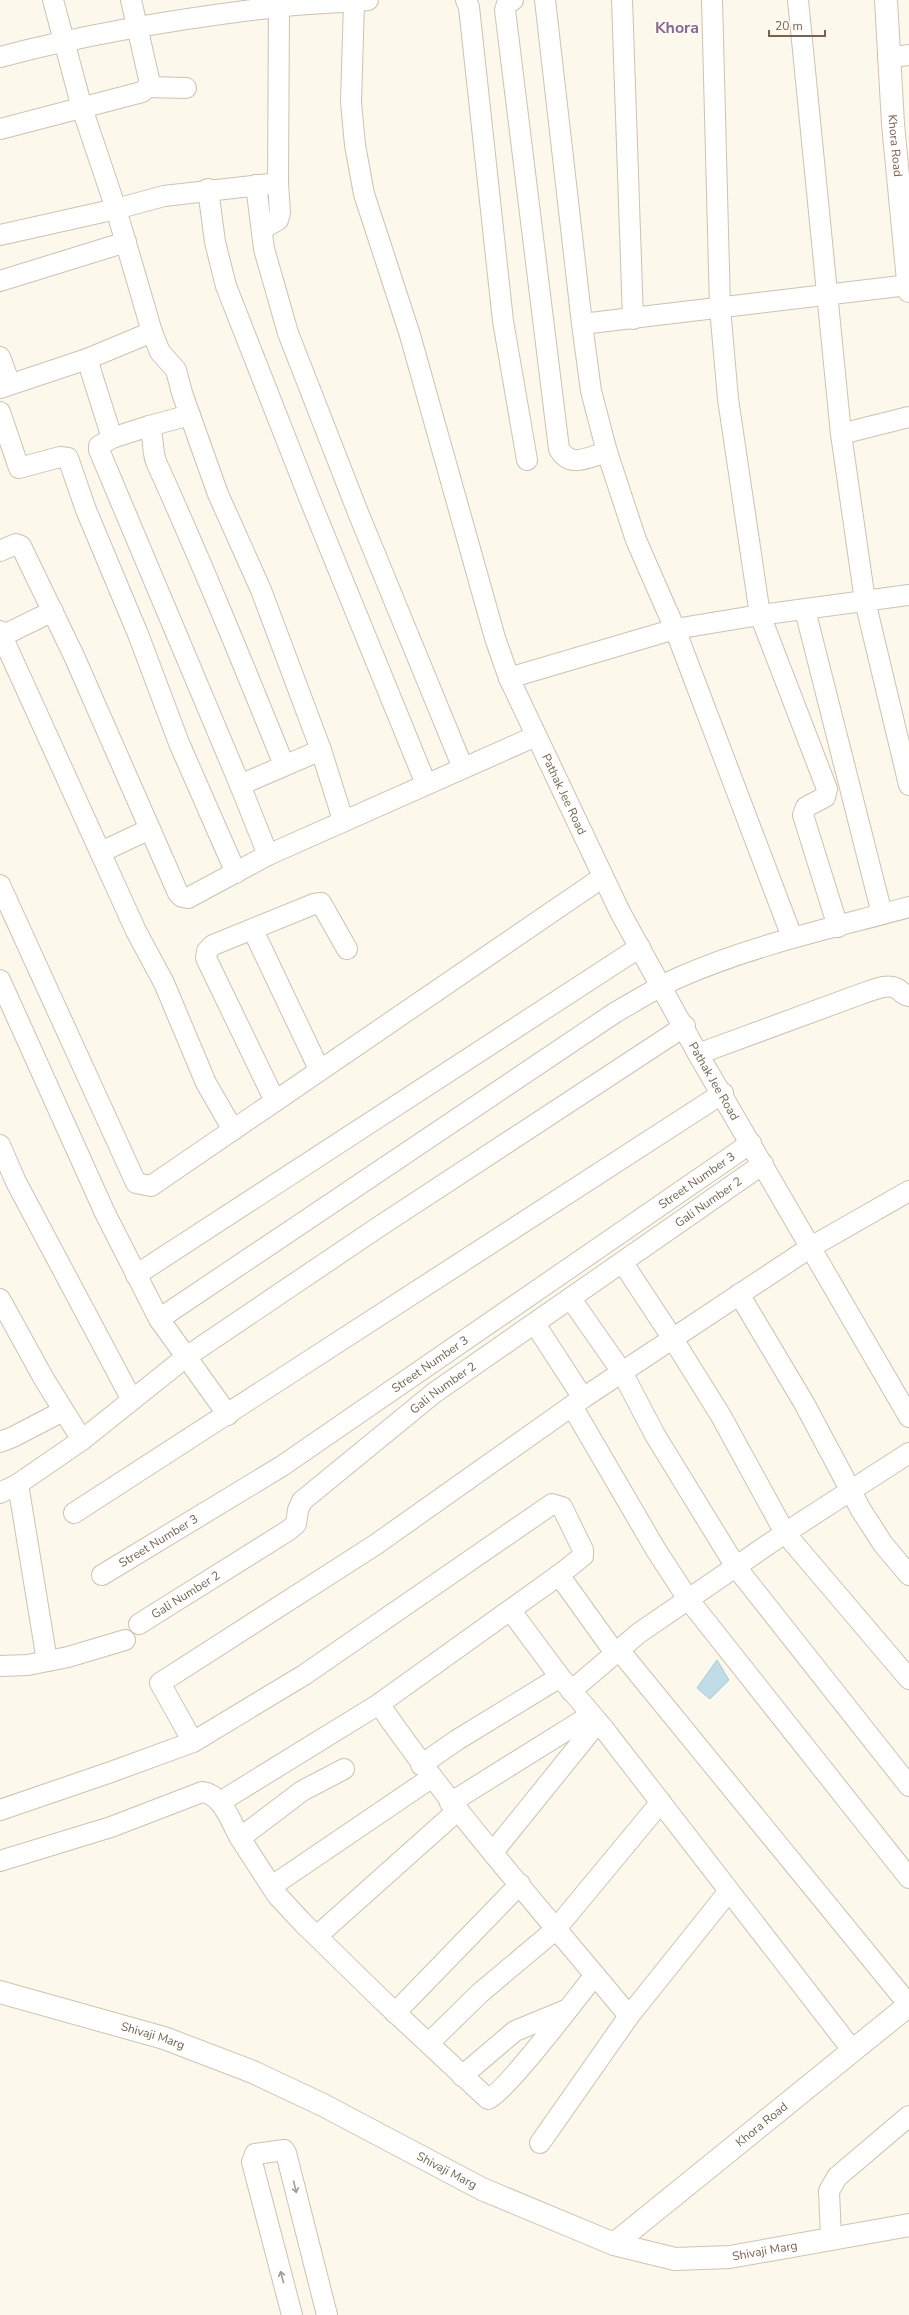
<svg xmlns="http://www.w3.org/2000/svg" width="909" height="2315" font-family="'Nunito Sans',sans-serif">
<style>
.water{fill:#bfdce7;stroke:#a5cad8}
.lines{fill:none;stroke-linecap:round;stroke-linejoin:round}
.street-casing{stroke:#cfc1b0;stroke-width:22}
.secondary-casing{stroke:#d2c3ae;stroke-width:24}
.street{stroke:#fff;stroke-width:20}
.secondary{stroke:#fff;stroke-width:22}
.oneway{stroke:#a7998c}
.labels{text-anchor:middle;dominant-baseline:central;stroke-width:3.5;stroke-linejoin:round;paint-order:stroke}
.street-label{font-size:12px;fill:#78624e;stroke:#fffbf2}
.district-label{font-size:16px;font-weight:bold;fill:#8a6693;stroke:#fffbf2}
</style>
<rect width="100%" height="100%" fill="#fcf8eb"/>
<!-- water -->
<path class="water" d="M717,1660L729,1680L710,1699L697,1688Z"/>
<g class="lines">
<!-- street casing -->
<g class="street-casing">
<g id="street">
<path d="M53,0L82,108L116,209L152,332L160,352L176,370L182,393L218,494L261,590L321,750"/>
<path d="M466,0L469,7L503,321L527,460"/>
<path d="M513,0L507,4L505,10L559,449C571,469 588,457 607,452"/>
<path d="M545,0L582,324L591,391L607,452L636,540L675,629L792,937"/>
<path d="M622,0L633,319"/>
<path d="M712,0L720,308L728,399L760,615L827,789L825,797L806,807L803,815L838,927"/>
<path d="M798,0L841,434L865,601L909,785"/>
<path id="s1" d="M354,2L351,102L355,145L364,194L410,335L495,638L509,678L620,912L698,1054L909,1417"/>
<path d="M0,57C91,33 183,18 277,7C307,3 338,3 368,0"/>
<path d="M888,58L909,55"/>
<path d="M148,87L186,88"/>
<path d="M0,129L142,92L148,87L149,79L131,0"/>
<path d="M256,185L264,249L288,333L359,515L463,768"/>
<path d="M208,189L215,242L226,286L310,500L426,784"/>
<path d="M262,229L278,220L280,213L278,183L279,6"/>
<path d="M0,235L116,209L164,196L278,183"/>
<path d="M0,281L126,242"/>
<path d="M582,324L909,285"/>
<path d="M0,357L10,384"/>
<path d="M87,359L112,438L99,446V450L240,785"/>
<path d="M0,388L87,359L152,332"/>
<path d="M0,412L19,468L60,457L68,458L86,510L138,634L179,743L236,873"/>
<path d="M149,426L190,415"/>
<path d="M841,434L909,417"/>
<path d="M112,438L149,426C155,439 151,451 157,464C202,563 243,664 284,765"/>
<path d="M0,551L16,544L21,546L74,656L150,829"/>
<path d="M805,610L882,914"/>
<path d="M0,631L2,636L53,611"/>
<path d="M0,636H2L136,931L164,983L206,1083L233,1130"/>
<path d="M509,678L675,629L760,615L909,595"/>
<path d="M101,852L150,829L178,893L182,897L188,898L268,855L536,736"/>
<path d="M268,855L240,785L321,750L343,820"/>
<path d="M0,885L136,1183L151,1186L603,877"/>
<path d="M253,930L319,1069"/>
<path d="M0,980L105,1213L159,1319L228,1415"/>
<path d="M698,1054L861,994C871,991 886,983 896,988C901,990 902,995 909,996"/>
<path d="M275,1101L206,958L207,951L213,945L314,904L321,903L347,949"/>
<path d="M0,1145L16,1182L132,1400"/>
<path d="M623,1263L673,1339L721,1416L785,1533L909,1679"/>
<path d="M136,1275L640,947"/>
<path d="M739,1294L804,1403L861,1510L883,1544L909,1575"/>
<path d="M0,1299L44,1379L82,1440"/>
<path d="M571,1299L622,1372L655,1435L736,1567L909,1786"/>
<path d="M159,1319L616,1012C637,1000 658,987 680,977C753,945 832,928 909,907"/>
<path d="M535,1324L583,1398"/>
<path d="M572,1406L656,1550L688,1599L909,1878"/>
<path d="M0,1442L13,1437L63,1411"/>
<path d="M18,1484L47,1661"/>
<path d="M0,1493L18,1484L82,1440L186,1357L377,1228L685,1026"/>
<path d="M74,1513L723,1093"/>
<path id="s2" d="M102,1575L282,1466L751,1143"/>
<path d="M511,1611L560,1677L604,1729L853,2051"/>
<path id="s3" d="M139,1624L289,1530L296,1524L298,1510L302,1501L434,1393L763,1164"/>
<path d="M619,1650L909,2005"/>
<path d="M0,1666L28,1665L68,1657L125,1640"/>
<path d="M571,1691L639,1633L785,1533L909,1453"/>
<path d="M379,1704C455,1814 544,1913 629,2016"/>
<path d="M193,1742L160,1683L375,1545L583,1398L811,1247L909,1191"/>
<path d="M421,1765L457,1740L560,1677"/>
<path d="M220,1802L379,1704L559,1575L615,1653"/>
<path d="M450,1803L591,1715"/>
<path d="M0,1810L111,1772L193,1742L304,1675L552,1504L562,1507L583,1550V1556L559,1575"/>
<path d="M240,1838L277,1895L303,1923L384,2002L488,2099C505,2093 578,1996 595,1975"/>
<path d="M493,1852L598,1722"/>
<path d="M0,1861L111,1827L202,1792C222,1794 231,1822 240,1838L302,1791L344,1769"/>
<path d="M272,1886L431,1778"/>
<path d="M317,1936L457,1811"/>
<path d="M395,2013L520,1884"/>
<path d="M429,2043L480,1993L555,1930L661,1802"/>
<path d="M462,2076L515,2031L566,2010"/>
<path d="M540,2143L629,2016L729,1891"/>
<path d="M831,2238L829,2191L837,2177L909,2116"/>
<path d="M292,2315L252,2162L255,2154L284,2150L286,2153L327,2315"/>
</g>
</g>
<!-- secondary casing -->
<g class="secondary-casing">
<g id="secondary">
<path id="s4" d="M886,0L893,124L909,291"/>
<path id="s5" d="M0,1992L164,2038L253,2072L323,2105L482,2189L614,2244L675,2259L730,2257L909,2225"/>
<path id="s6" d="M614,2244L909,2005"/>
</g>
</g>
<!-- street -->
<use href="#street" class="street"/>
<!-- secondary -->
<use href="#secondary" class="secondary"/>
</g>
<!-- one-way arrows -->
<defs><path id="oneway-shaft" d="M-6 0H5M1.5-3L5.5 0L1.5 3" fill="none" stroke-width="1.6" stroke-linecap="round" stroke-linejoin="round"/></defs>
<g class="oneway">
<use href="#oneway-shaft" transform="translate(295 2187) rotate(76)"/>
<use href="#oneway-shaft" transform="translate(282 2277) rotate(-105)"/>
</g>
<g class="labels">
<!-- street labels -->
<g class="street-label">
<text stroke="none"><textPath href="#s4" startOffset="146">Khora Road</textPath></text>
<text stroke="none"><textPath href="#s1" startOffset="827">Pathak Jee Road</textPath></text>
<text stroke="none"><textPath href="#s1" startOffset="1151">Pathak Jee Road</textPath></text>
<text stroke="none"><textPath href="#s2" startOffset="714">Street Number 3</textPath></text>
<text stroke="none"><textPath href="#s3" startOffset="715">Gali Number 2</textPath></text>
<text stroke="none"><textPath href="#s2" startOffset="390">Street Number 3</textPath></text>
<text stroke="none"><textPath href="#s3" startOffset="391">Gali Number 2</textPath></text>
<text stroke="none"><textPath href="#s2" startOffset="66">Street Number 3</textPath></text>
<text stroke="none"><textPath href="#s3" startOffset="55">Gali Number 2</textPath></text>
<text stroke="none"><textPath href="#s5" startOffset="159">Shivaji Marg</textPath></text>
<text stroke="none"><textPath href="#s6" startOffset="190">Khora Road</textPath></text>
<text stroke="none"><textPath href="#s5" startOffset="483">Shivaji Marg</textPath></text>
<text stroke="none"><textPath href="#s5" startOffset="819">Shivaji Marg</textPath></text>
</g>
<!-- district labels -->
<g class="district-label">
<text x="677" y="28">Khora</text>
</g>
</g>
<!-- scale -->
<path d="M769 30v6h56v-6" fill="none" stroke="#78624e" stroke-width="2"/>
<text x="775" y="30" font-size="12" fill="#78624e" stroke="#fffbf2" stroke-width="3" paint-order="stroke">20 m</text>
</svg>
